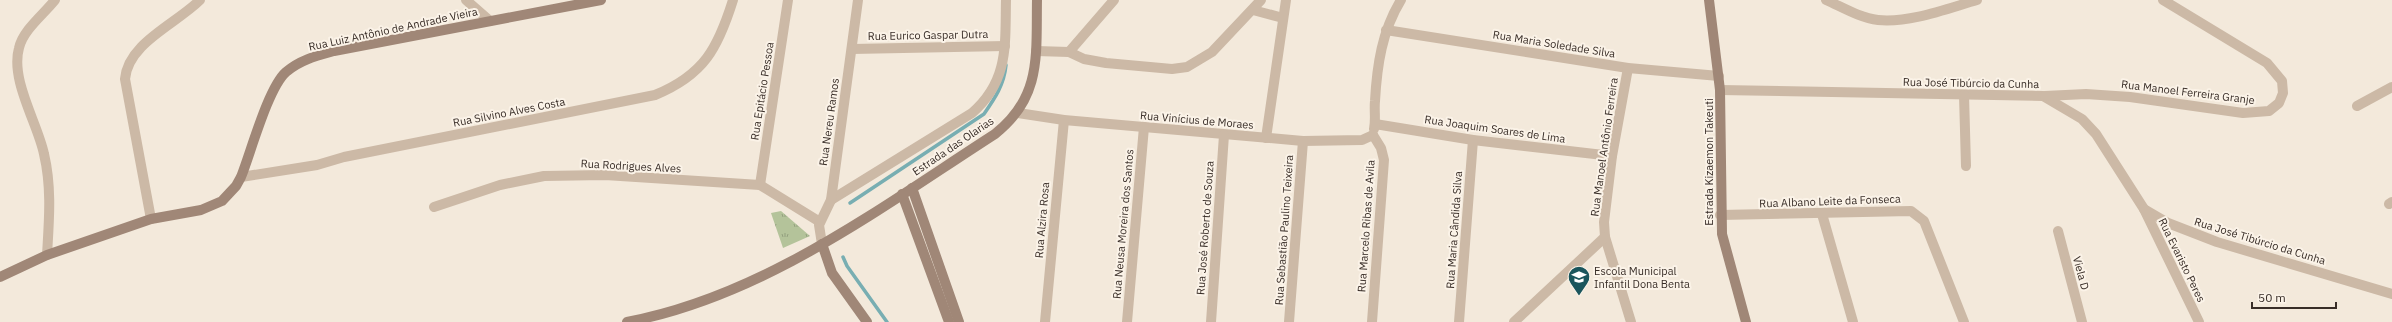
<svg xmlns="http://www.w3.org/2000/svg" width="2392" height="322" font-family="'IBM Plex Sans',sans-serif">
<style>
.park{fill:url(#park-tufts)}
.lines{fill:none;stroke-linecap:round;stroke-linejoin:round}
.stream{stroke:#78aeb2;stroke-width:3.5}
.street{stroke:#ccb9a6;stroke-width:10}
.secondary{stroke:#a08777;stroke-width:10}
.labels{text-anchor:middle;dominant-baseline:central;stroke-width:4;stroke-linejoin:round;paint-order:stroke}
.street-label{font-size:11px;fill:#382d27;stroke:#fbf3e8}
.poi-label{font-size:11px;fill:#382d27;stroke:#fbf3e8;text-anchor:start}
</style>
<defs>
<pattern id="park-tufts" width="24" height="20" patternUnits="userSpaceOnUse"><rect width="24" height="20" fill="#b4c39a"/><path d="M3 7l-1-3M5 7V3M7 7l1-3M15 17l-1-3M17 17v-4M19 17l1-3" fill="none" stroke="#939f7e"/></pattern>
</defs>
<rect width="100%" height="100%" fill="#f3e9db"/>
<!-- park -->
<path class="park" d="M781,211L810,236L783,248L771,213Z"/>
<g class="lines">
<!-- stream -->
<g class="stream">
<path d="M850,203L984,114C995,98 1004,85 1006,65"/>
<path d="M843,257L847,266L887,322"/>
</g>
<!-- street -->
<g class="street">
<path d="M466,0L490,21"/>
<path d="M1826,0C1842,7 1860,18 1878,20C1910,23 1946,9 1977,0"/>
<path d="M1253,10L1283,18"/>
<path d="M1386,30L1628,68L1719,76"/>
<path d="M852,49L1005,46"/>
<path d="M1036,51L1069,52L1084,59L1106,63L1172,69L1187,67L1212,52L1261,0"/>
<path d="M1069,52L1114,0"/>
<path d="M1628,68L1612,156L1604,222L1605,237L1631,322"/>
<path d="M1720,90L2043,96L2082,119L2096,134L2144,209L2168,223L2217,242L2392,294"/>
<path d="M1964,95L1966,166"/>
<path d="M2045,96L2086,94L2130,97L2243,113L2269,111L2279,103L2283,93L2282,81L2267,63L2163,0"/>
<path d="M2357,106L2392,87"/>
<path d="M1018,113L1064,120L1303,141L1362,140L1373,135"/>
<path d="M1375,124L1473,140L1612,156"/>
<path d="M1374,129C1376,120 1374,110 1375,101C1377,65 1382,31 1401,0"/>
<path d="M1266,138L1286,0"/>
<path d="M241,177L317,165L344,157L655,95C704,75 718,48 733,0"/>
<path d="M760,185L788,0"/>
<path d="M831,200L972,113C1009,81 1005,45 1006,0"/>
<path d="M2389,204L2392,202"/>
<path d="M434,207L500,185L544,176L605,175L760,185L820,222"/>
<path d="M2144,209L2199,322"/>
<path d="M1822,214L1853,322"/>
<path d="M1720,215L1911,211L1924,221L1964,322"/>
<path d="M151,219L125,79C128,43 176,24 200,0"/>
<path d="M2058,231L2082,322"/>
<path d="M822,244L819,225L831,200L858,0"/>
<path d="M47,255C49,221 52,188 44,154C38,124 10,80 19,48C23,30 44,14 55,0"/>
<path d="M1045,322L1064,120"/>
<path d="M1127,322L1144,127"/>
<path d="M1211,322L1224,135"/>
<path d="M1289,322L1303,141"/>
<path d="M1372,322L1384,160L1381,148L1373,135"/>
<path d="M1459,322L1473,140"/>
<path d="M1514,322L1605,237"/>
</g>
<!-- secondary -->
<g class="secondary">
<path d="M1709,0L1720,90L1722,234L1746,322"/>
<path d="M912,188L959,322"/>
<path d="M902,194L949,322"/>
<path d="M822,244L832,273L867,322"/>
<path d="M0,277L47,255L151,219L201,210L222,201L236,186L241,177C251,152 268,88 286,72C300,60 316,56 334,51L601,0"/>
<path d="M627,322C764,296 880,208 995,134C1042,97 1036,55 1037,0"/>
</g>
</g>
<!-- icons -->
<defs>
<g id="school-pin" transform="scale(1.15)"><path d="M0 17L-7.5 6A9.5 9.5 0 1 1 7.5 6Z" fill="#1a555c" stroke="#fbf3e8"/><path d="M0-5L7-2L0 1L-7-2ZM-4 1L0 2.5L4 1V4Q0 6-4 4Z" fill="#fff"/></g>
</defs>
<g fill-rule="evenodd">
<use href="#school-pin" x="1579" y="277"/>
</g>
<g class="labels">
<!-- street labels -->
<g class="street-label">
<text transform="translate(393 29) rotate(-12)">Rua Luiz Antônio de Andrade Vieira</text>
<text transform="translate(928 35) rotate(-1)">Rua Eurico Gaspar Dutra</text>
<text transform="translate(1554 44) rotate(9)">Rua Maria Soledade Silva</text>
<text transform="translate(1971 83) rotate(1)">Rua José Tibúrcio da Cunha</text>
<text transform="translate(762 91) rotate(-81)">Rua Epitácio Pessoa</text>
<text transform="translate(2188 92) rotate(7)">Rua Manoel Ferreira Granje</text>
<text transform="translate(509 112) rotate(-11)">Rua Silvino Alves Costa</text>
<text transform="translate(1197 120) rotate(5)">Rua Vinícius de Moraes</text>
<text transform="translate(829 122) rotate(-82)">Rua Nereu Ramos</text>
<text transform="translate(1495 129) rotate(8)">Rua Joaquim Soares de Lima</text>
<text transform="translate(953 146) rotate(-34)">Estrada das Olarias</text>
<text transform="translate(1604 147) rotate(-82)">Rua Manoel Antônio Ferreira</text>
<text transform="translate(1709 162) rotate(-90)">Estrada Kizaemon Takeuti</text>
<text transform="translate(631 166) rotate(3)">Rua Rodrigues Alves</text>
<text transform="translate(1830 201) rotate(-2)">Rua Albano Leite da Fonseca</text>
<text transform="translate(1042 220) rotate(-85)">Rua Alzira Rosa</text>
<text transform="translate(1123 224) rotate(-85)">Rua Neusa Moreira dos Santos</text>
<text transform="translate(1366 226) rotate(-86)">Rua Marcelo Ribas de Avila</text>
<text transform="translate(1205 228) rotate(-86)">Rua José Roberto de Souza</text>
<text transform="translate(1284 230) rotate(-86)">Rua Sebastião Paulino Teixeira</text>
<text transform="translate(1454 230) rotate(-86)">Rua Maria Cândida Silva</text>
<text transform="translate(2260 241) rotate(17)">Rua José Tibúrcio da Cunha</text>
<text transform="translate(2182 260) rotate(64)">Rua Evaristo Peres</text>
<text transform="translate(2081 273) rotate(75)">Viela D</text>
</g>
<!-- poi labels -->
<g class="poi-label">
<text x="1594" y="271">Escola Municipal<tspan x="1594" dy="13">Infantil Dona Benta</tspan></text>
</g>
</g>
<!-- scale -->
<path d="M2252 302v6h84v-6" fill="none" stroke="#382d27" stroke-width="2"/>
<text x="2258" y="302" font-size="12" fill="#382d27" stroke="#fbf3e8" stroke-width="3" paint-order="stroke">50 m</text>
</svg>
